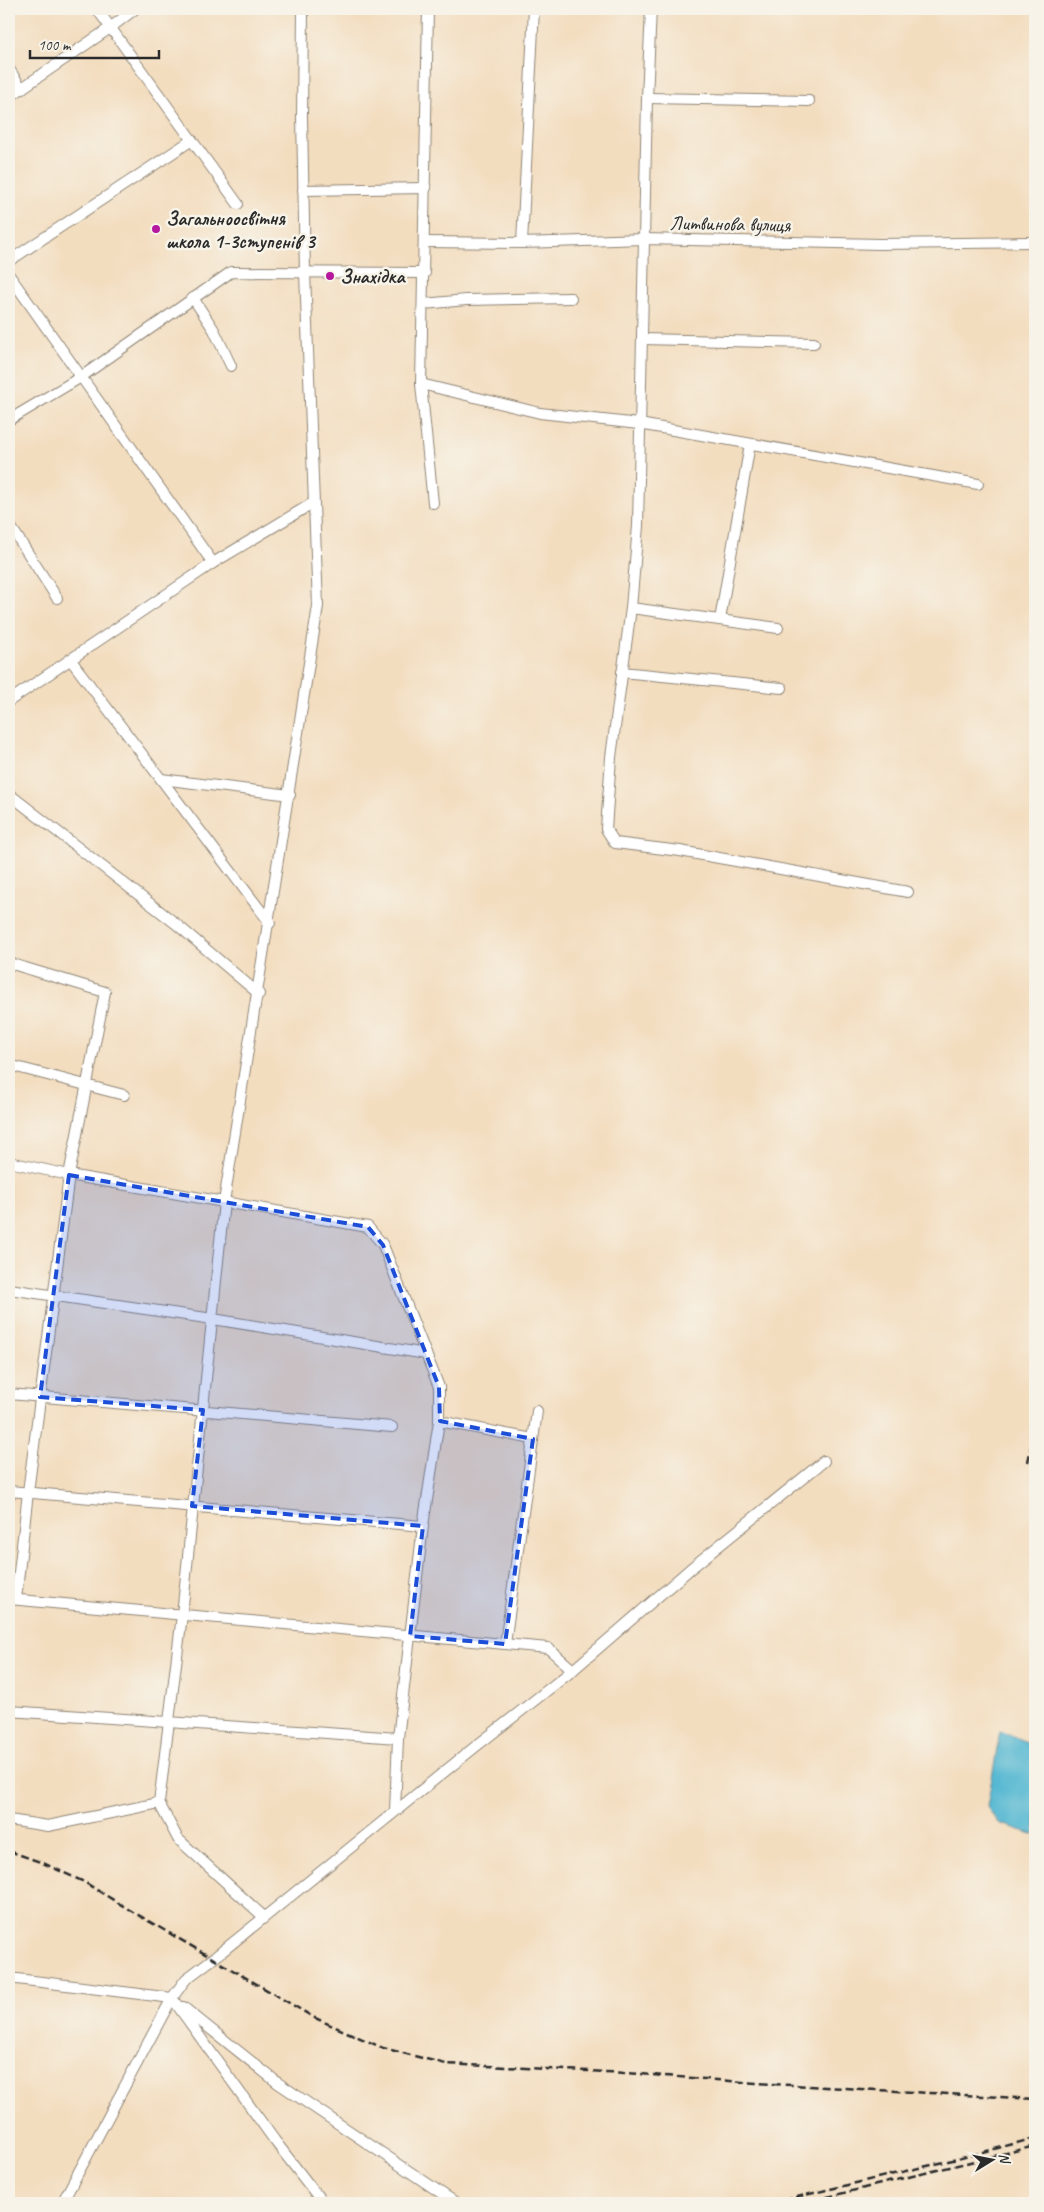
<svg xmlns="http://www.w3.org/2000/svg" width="1044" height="2212" font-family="Caveat,sans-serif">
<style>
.water{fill:#53b7d2;stroke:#3f717e}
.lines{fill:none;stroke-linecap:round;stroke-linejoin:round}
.minor-casing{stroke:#8f8475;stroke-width:12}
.minor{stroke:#fff;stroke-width:10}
.rail{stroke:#2b2b2b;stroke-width:2.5;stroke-dasharray:8 4;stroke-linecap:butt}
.marked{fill:#1d4ed8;fill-opacity:0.2;stroke:#1d4ed8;stroke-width:4;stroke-dasharray:10 6;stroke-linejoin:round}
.poi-dot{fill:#b5179e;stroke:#f7f3e8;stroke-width:2}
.labels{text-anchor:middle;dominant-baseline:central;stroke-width:5;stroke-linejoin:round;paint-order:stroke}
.poi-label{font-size:20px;font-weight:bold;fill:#2b2b2b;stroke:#f7f3e8;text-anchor:start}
.street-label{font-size:20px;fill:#2b2b2b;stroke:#f7f3e8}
</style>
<rect width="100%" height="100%" fill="#f7f3e8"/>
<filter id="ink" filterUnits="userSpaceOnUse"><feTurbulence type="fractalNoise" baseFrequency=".02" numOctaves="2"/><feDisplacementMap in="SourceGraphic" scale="10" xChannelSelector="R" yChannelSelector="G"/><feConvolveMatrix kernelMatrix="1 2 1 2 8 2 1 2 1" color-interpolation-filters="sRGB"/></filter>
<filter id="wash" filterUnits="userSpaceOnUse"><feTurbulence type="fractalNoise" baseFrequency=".0096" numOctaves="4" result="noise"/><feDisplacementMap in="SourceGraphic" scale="20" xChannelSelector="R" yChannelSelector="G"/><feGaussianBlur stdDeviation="1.12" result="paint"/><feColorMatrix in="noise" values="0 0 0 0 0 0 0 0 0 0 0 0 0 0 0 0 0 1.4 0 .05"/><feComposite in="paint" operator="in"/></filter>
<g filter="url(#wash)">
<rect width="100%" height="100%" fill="#f3ddbf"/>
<!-- water -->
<path class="water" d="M1000,1731L1035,1745V1835L999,1823L987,1807Z"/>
</g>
<g filter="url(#ink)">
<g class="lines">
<!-- minor casing -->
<g class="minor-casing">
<g id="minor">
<path d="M97,9L238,204"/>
<path d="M428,9L421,384L433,503"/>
<path d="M651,9L647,98L638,526L631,608L611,757L606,829L615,843L680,851L908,892"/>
<path d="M9,69L22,89"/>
<path d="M9,97L110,28L135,9"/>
<path d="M647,98L809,101"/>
<path d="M303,190L426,188"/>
<path d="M425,242L522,243L644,239L880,244L1035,242"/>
<path d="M522,243L534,9"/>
<path d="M9,261L192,140"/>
<path d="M9,275L213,563"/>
<path d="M193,298L214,330L231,366"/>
<path d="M424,304L466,300L571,298"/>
<path d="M642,339L814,343"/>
<path d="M421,384L540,413L639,424L978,484"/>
<path d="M9,420L81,377L231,272L425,273"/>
<path d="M9,524L57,598"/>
<path d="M631,608L778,628"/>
<path d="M720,620L750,444"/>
<path d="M70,659L270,923"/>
<path d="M622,672L782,688"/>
<path d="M9,701L213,563L313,503"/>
<path d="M161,779L290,795"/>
<path d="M9,794L175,923L259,994"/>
<path d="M9,963L105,992L69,1175L28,1492L16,1599"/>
<path d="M9,1065L124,1095"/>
<path d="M9,1162L69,1175L368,1227L383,1245L439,1387V1421L423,1526L398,1738L395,1811"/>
<path d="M9,1289L213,1319L426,1354"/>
<path d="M9,1394L392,1427"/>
<path d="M439,1421L533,1439"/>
<path d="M9,1491L423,1526"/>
<path d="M9,1599L548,1648L573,1670"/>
<path d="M505,1644L537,1411"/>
<path d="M9,1711L398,1738"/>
<path d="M159,1803L182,1615L224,1202L318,606L305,273L302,117L303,9"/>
<path d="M9,1820L48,1826L159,1803L178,1839L264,1917"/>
<path d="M9,1978L172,1998L275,2141L323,2203"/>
<path d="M183,2007L278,2083L456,2203"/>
<path d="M62,2203L172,1998L186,1979L214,1958L475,1747L573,1670L690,1569L824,1461"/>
</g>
</g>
<!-- minor -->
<use href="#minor" class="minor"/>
<!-- rail -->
<g class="rail">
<path d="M1028,1462L1035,1427"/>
<path d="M9,1851L43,1863L84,1882L133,1912L315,2018L383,2048L446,2064L627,2073L756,2083L1035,2099"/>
<path d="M772,2203L965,2157L1035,2138"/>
<path d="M803,2203L1035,2146"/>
</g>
</g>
</g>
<!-- marked area -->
<path class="marked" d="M69,1175L368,1227L383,1245L439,1387L440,1421L533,1439L505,1644L410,1636L423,1526L192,1506L203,1410L40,1397Z"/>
<!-- markers -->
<g class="poi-dot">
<circle cx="156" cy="229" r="5"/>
<circle cx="330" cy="276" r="5"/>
</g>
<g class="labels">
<!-- poi labels -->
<g class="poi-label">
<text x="166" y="218">Загальноосвiтня<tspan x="166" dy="23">школа 1-3ступенiв 3</tspan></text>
<text x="340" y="276">Знахідка</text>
</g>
<!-- street labels -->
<g class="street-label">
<text transform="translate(730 224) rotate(1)">Литвинова вулиця</text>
</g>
</g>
<!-- margin -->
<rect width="1044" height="2212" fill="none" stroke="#f7f3e8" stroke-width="30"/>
<!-- north arrow -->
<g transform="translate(992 2160) rotate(80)" stroke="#f7f3e8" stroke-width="4" paint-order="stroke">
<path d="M0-4L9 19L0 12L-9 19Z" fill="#2b2b2b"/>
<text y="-8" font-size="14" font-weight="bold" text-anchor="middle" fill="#2b2b2b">N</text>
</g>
<!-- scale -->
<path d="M30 50v8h129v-8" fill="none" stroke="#2b2b2b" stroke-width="2.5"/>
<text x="38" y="50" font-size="15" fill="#2b2b2b" stroke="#f7f3e8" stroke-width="4" paint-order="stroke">100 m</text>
</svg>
